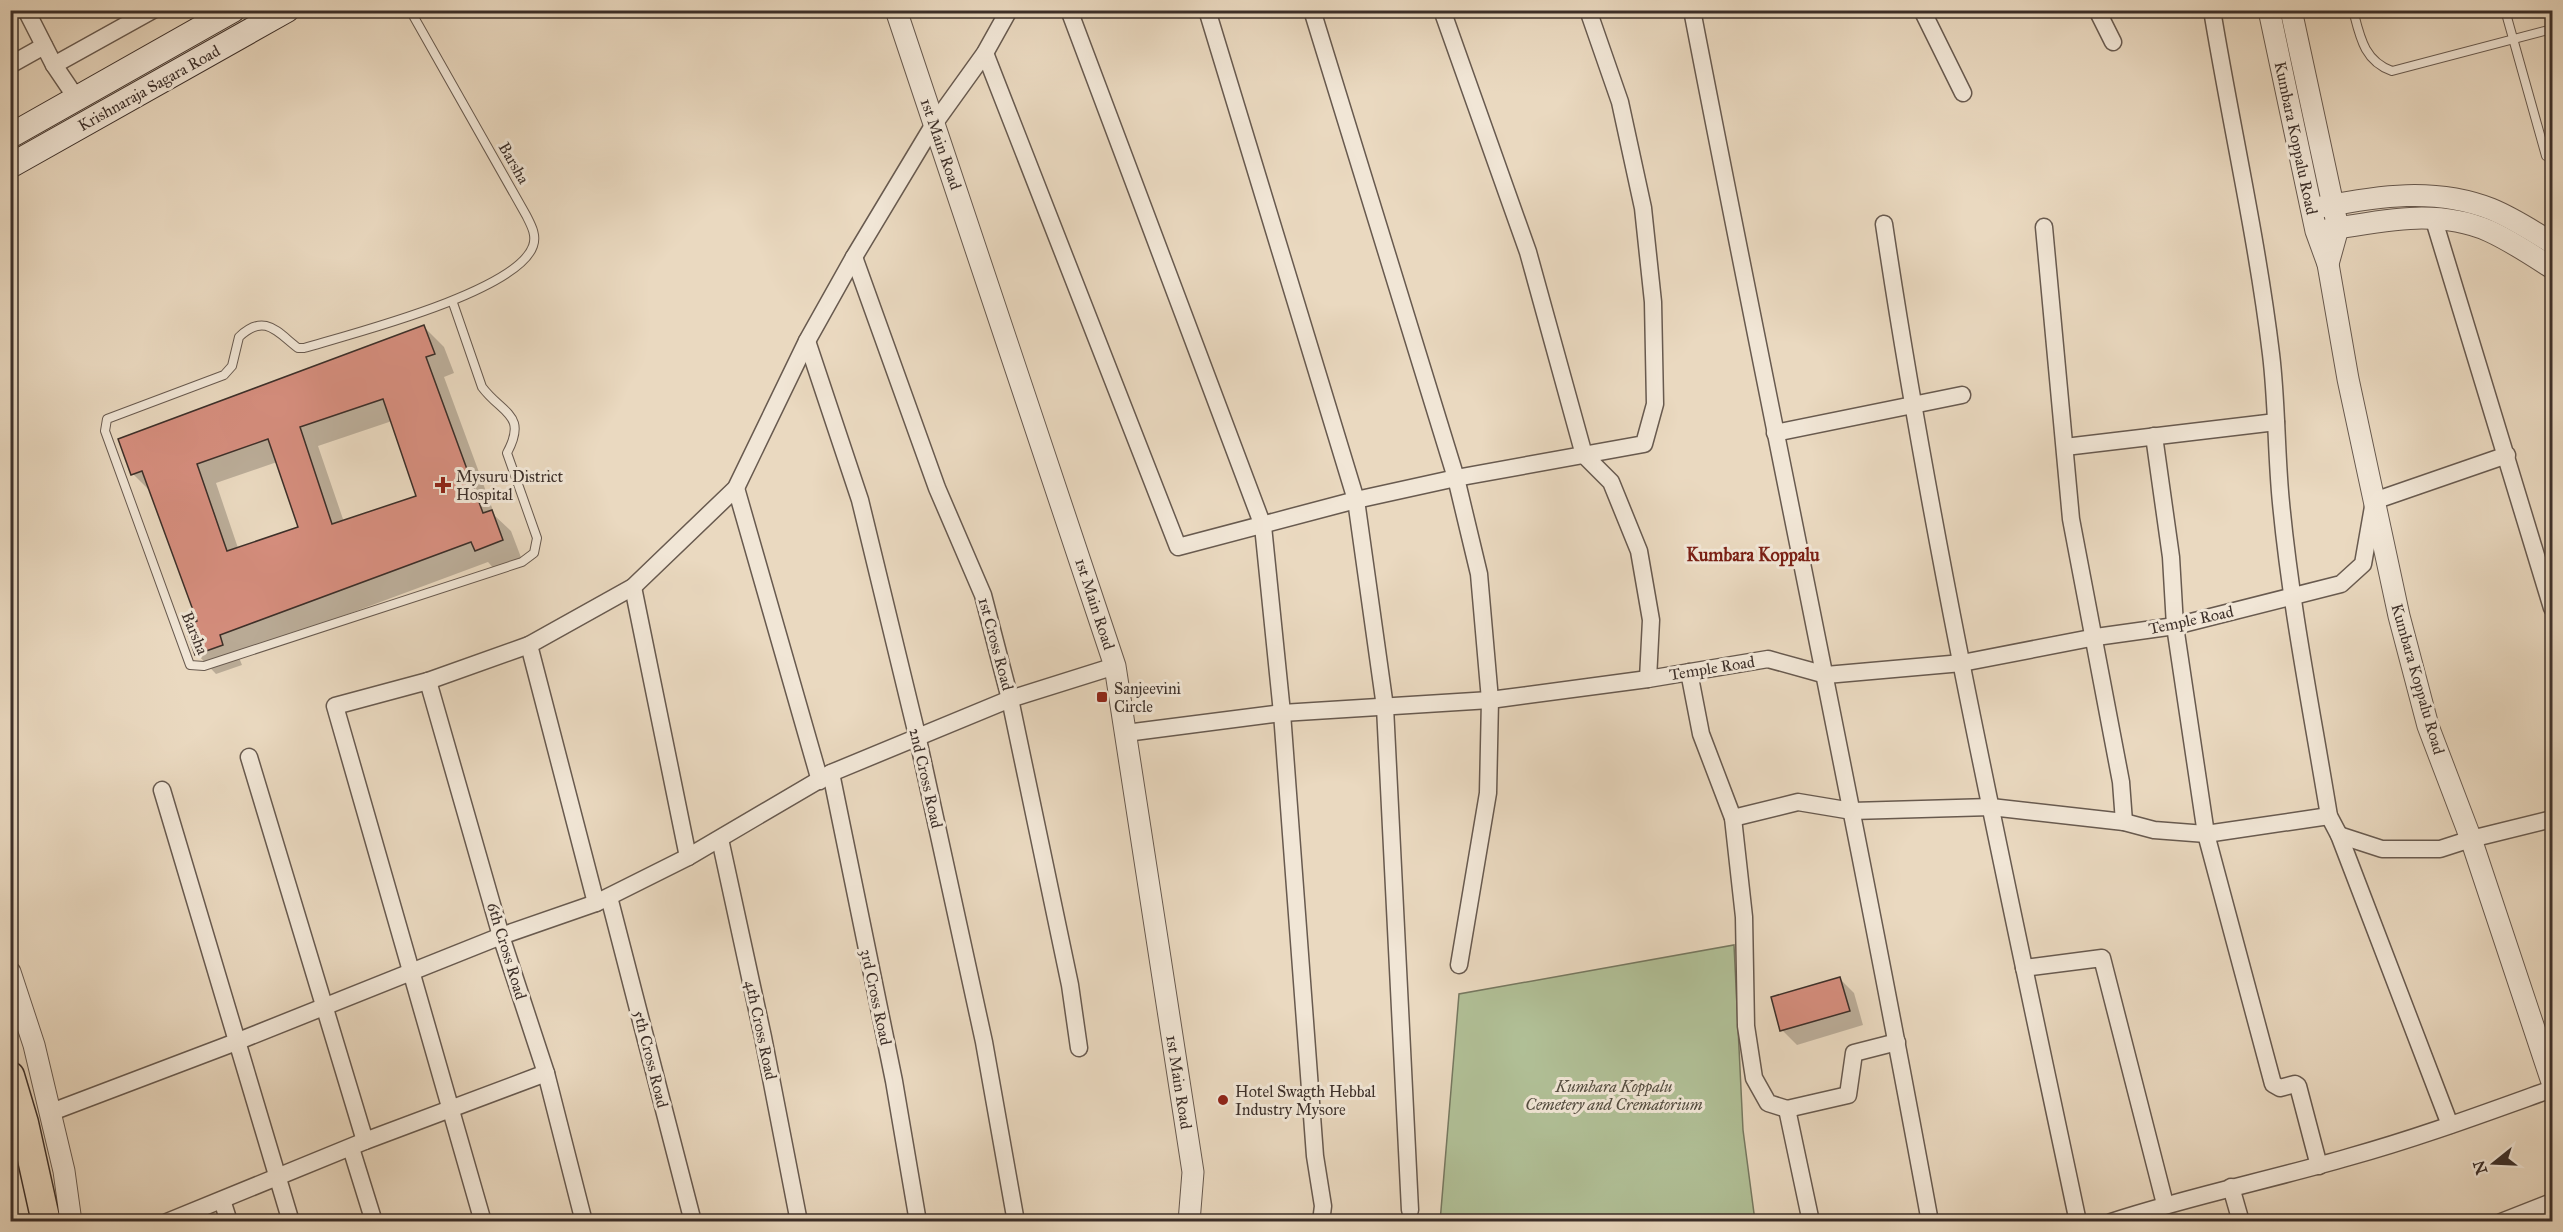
<svg xmlns="http://www.w3.org/2000/svg" width="2563" height="1232" font-family="'IM FELL Great Primer',serif">
<style>
.green{fill:#b1c097;stroke:#767860;stroke-width:1.5}
.shadow{fill:#0003;fill-rule:evenodd}
.building{fill:#d68e7e;stroke:#3c2f29;stroke-width:1.5;fill-rule:evenodd}
.lines{fill:none;stroke-linecap:round;stroke-linejoin:round}
.service-casing{stroke:#685a4f;stroke-width:10}
.minor-casing{stroke:#685a4f;stroke-width:19}
.tertiary-casing{stroke:#685a4f;stroke-width:23}
.secondary-casing{stroke:#3c2f29;stroke-width:26}
.trunk-casing{stroke:#3c2f29;stroke-width:31}
.service{stroke:#f1e6d6;stroke-width:8}
.minor{stroke:#f1e6d6;stroke-width:16}
.tertiary{stroke:#f1e6d6;stroke-width:21}
.secondary{stroke:#f1e6d6;stroke-width:24}
.trunk{stroke:#ead9c0;stroke-width:28}
.poi-dot{fill:#8f2418;stroke:#f1e6d6;stroke-width:2}
.labels{text-anchor:middle;dominant-baseline:central;stroke-width:6;stroke-linejoin:round;paint-order:stroke}
.street-label{font-size:16px;fill:#3c2f29;stroke:#f1e6d6}
.poi-label{font-size:16px;fill:#3c2f29;stroke:#f1e6d6;text-anchor:start}
.park-label{font-size:16px;font-style:italic;fill:#534c3f;stroke:#f1e6d6}
.neighbourhood-label{font-size:18px;font-weight:bold;fill:#7a1f14;stroke:#f1e6d6}
</style>
<rect width="100%" height="100%" fill="#ead9c0"/>
<filter id="stains"><feTurbulence type="fractalNoise" baseFrequency=".00333" numOctaves="4"/><feColorMatrix values="0 0 0 0 .2 0 0 0 0 .09 0 0 0 0 .02 0 0 0 .5 -.17"/></filter>
<radialGradient id="worn" r=".72"><stop offset=".6" stop-color="#630" stop-opacity="0"/><stop offset="1" stop-color="#630" stop-opacity=".3"/></radialGradient>
<!-- green -->
<path class="green" d="M1734,945L1743,1130L1755,1221L1440,1222L1459,994Z"/>
<!-- shadow -->
<g class="shadow">
<path d="M424,327L444,347L454,373L444,377L495,516L511,531L522,560L495,570L488,562L238,655L242,665L216,674L197,654L199,622L152,493L133,474ZM392,421L418,496L344,522L318,446ZM277,462L300,528L238,548L216,483Z"/>
<path d="M1839,978L1854,993L1863,1025L1797,1045L1782,1030Z"/>
</g>
<!-- building -->
<g class="building">
<path d="M424,325L435,354L426,357L483,513L492,510L503,540L475,551L471,542L220,635L223,645L195,655L185,626L197,621L142,471L131,475L118,439ZM383,399L416,496L332,524L300,427ZM268,439L298,527L227,551L197,464Z"/>
<path d="M1840,977L1850,1011L1780,1031L1771,997Z"/>
</g>
<g class="lines">
<!-- service casing -->
<g class="service-casing">
<g id="service">
<path d="M410,10L526,215C531,225 537,235 533,246C517,292 351,334 304,348H298C278,333 265,312 239,337L232,366L224,375L107,419L105,431L190,665L204,666L522,562L534,553L537,538L507,453C528,414 502,414 482,387L453,303"/>
<path d="M2353,10C2360,37 2364,61 2392,71L2552,29"/>
<path d="M2505,10L2546,156"/>
</g>
</g>
<!-- minor casing -->
<g class="minor-casing">
<g id="minor">
<path d="M26,10L54,65L77,99"/>
<path d="M1069,10L1263,526L1282,713L1315,1156L1323,1206L1321,1222"/>
<path d="M1207,10L1356,500L1385,707L1410,1210"/>
<path d="M1312,10L1456,478L1479,574L1490,700L1488,793L1459,965"/>
<path d="M1442,10L1528,252L1584,455L1611,482L1639,551L1651,620L1648,679"/>
<path d="M1692,10C1770,414 1856,817 1930,1222"/>
<path d="M1922,10L1963,93"/>
<path d="M2097,10L2113,42"/>
<path d="M2212,10C2231,125 2257,238 2271,354C2277,403 2276,453 2281,503C2291,608 2312,712 2329,816L2339,835L2450,1125"/>
<path d="M985,53L1178,547L1356,500L1456,478L1644,444L1655,404L1653,302L1643,208L1620,102L1588,10"/>
<path d="M10,65L44,46"/>
<path d="M54,65L153,10"/>
<path d="M2433,217L2552,608"/>
<path d="M1884,224C1934,559 2008,890 2078,1222"/>
<path d="M2044,227L2071,519L2121,782L2124,822"/>
<path d="M854,257L937,488L983,595L1010,699L1070,985L1079,1048"/>
<path d="M807,341L860,500L917,735L984,1042L1016,1222"/>
<path d="M1775,433L1962,395"/>
<path d="M2154,436L2171,557L2175,626L2206,834L2273,1084L2280,1088L2295,1084L2298,1086L2319,1166"/>
<path d="M2065,447L2276,422"/>
<path d="M736,488L820,781"/>
<path d="M633,587L688,857"/>
<path d="M529,645L596,903"/>
<path d="M1689,672L1701,734L1733,818L1744,917L1746,1026L1754,1078L1768,1103L1787,1109"/>
<path d="M428,681L501,936L546,1073L584,1222"/>
<path d="M1126,733L1282,713L1490,700L1648,679L1768,659L1826,675L1962,663L2096,637L2175,626L2341,584L2363,564L2374,501L2507,455"/>
<path d="M249,757L365,1141"/>
<path d="M831,773L894,1081L918,1222"/>
<path d="M162,790L291,1222"/>
<path d="M1733,818L1798,802L1852,811L1991,807L2124,822L2154,830L2206,834L2329,816"/>
<path d="M2339,835L2382,849H2440L2471,839L2552,819"/>
<path d="M720,839L763,1037L799,1222"/>
<path d="M609,897L693,1222"/>
<path d="M2024,968L2102,958L2165,1204"/>
<path d="M49,1113L236,1042L501,936L596,903L688,857L831,773L1010,699L1115,666"/>
<path d="M351,1148L374,1222"/>
<path d="M2231,1187L2241,1222"/>
<path d="M222,1200L229,1222"/>
<path d="M167,1222L365,1141L546,1073"/>
<path d="M483,1222L335,706L428,681L529,645L633,587L736,488L807,341L854,257L934,124L985,53L1009,10"/>
<path d="M1811,1222L1787,1109L1848,1095L1854,1053L1897,1042"/>
<path d="M2111,1222C2190,1196 2270,1180 2349,1157C2418,1138 2485,1113 2552,1089"/>
<path d="M2501,1222L2552,1202"/>
</g>
</g>
<!-- tertiary casing -->
<g class="tertiary-casing">
<g id="tertiary">
<path d="M896,10L1115,666L1193,1172L1189,1222"/>
<path d="M2269,10L2316,231L2328,264L2348,379L2399,616L2428,726L2471,839L2552,1082"/>
<path d="M2291,10L2338,228L2328,264"/>
<path d="M2321,207C2378,196 2435,187 2491,209C2513,218 2533,231 2552,243"/>
<path d="M2326,230C2381,221 2436,208 2489,231C2511,241 2532,255 2552,268"/>
<path d="M10,972L34,1045L64,1171L71,1222"/>
</g>
</g>
<!-- secondary casing -->
<g class="secondary-casing">
<g id="secondary">
<path d="M10,136L233,10"/>
<path d="M10,166L287,10"/>
</g>
</g>
<!-- trunk casing -->
<g class="trunk-casing">
<path id="trunk" d="M10,1076L24,1123L46,1222"/>
</g>
<!-- service -->
<use href="#service" class="service"/>
<!-- minor -->
<use href="#minor" class="minor"/>
<!-- tertiary -->
<use href="#tertiary" class="tertiary"/>
<!-- secondary -->
<use href="#secondary" class="secondary"/>
<!-- trunk -->
<use href="#trunk" class="trunk"/>
</g>
<!-- markers -->
<g class="poi-dot">
<path d="M440 476h6v6h6v6h-6v6h-6v-6h-6v-6h6z"/>
<rect x="1096" y="691" width="12" height="12" rx="3"/>
<circle cx="1223" cy="1100" r="6"/>
</g>
<g class="labels">
<!-- street labels -->
<g class="street-label">
<text transform="translate(149 88) rotate(-29)">Krishnaraja Sagara Road</text>
<text transform="translate(2296 138) rotate(78)">Kumbara Koppalu Road</text>
<text transform="translate(941 144) rotate(71)">1st Main Road</text>
<text transform="translate(514 163) rotate(60)">Barsha</text>
<text transform="translate(1095 604) rotate(72)">1st Main Road</text>
<text transform="translate(2191 620) rotate(-12)">Temple Road</text>
<text transform="translate(195 633) rotate(67)">Barsha</text>
<text transform="translate(996 644) rotate(75)">1st Cross Road</text>
<text transform="translate(1712 668) rotate(-9)">Temple Road</text>
<text transform="translate(2418 679) rotate(74)">Kumbara Koppalu Road</text>
<text transform="translate(926 778) rotate(77)">2nd Cross Road</text>
<text transform="translate(507 951) rotate(73)">6th Cross Road</text>
<text transform="translate(876 997) rotate(78)">3rd Cross Road</text>
<text transform="translate(761 1030) rotate(78)">4th Cross Road</text>
<text transform="translate(651 1059) rotate(76)">5th Cross Road</text>
<text transform="translate(1179 1082) rotate(81)">1st Main Road</text>
</g>
<!-- poi labels -->
<g class="poi-label">
<text x="456" y="476">Mysuru District<tspan x="456" dy="18">Hospital</tspan></text>
<text x="1114" y="688">Sanjeevini<tspan x="1114" dy="18">Circle</tspan></text>
<text x="1235" y="1091">Hotel Swagth Hebbal<tspan x="1235" dy="18">Industry Mysore</tspan></text>
</g>
<!-- park labels -->
<g class="park-label">
<text x="1614" y="1086">Kumbara Koppalu<tspan x="1614" dy="18">Cemetery and Crematorium</tspan></text>
</g>
<!-- neighbourhood labels -->
<g class="neighbourhood-label">
<text x="1753" y="555">Kumbara Koppalu</text>
</g>
</g>
<!-- margin -->
<rect width="2563" height="1232" fill="none" stroke="#ead9c0" stroke-width="36"/>
<rect x="12" y="12" width="2539" height="1208" fill="none" stroke="#3c2f29" stroke-width="3"/>
<rect x="18" y="18" width="2527" height="1196" fill="none" stroke="#3c2f29" stroke-width="1.5"/>
<!-- north arrow -->
<g transform="translate(2494 1163) rotate(252)" stroke="#f1e6d6" stroke-width="4.5" paint-order="stroke">
<path d="M0-4.5L10 22L0 15L-10 22Z" fill="#3c2f29"/>
<text y="-9" font-size="16" font-weight="bold" text-anchor="middle" fill="#3c2f29">N</text>
</g>
<rect width="100%" height="100%" filter="url(#stains)"/>
<rect width="100%" height="100%" fill="url(#worn)"/>
</svg>
